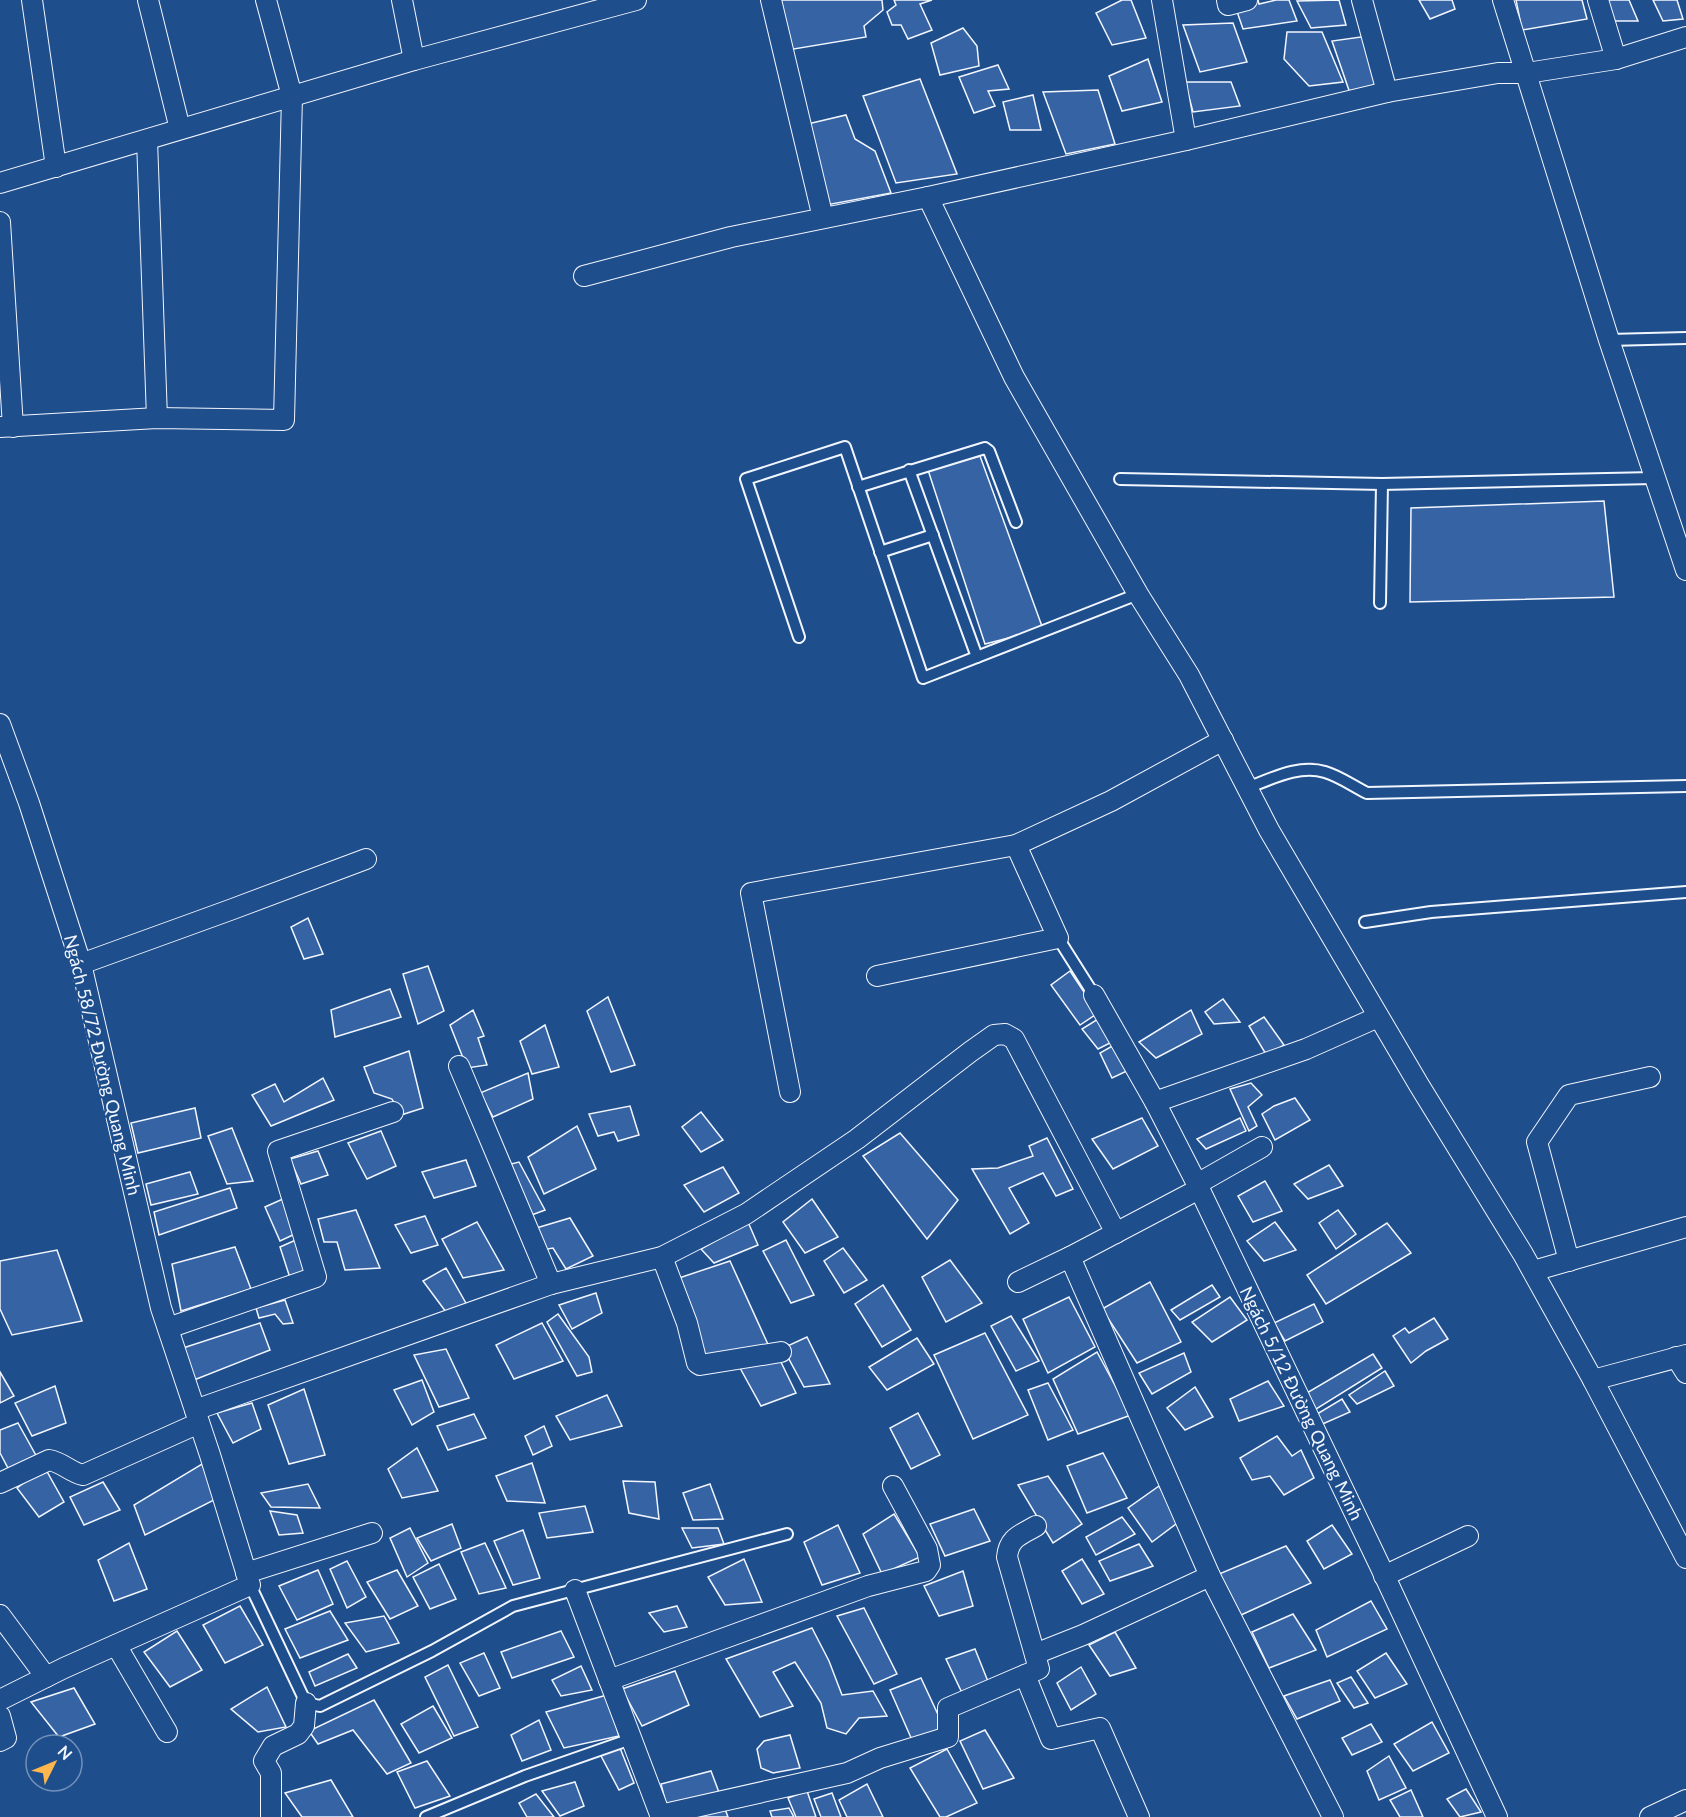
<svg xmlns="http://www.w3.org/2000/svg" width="1686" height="1817" font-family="Lato,sans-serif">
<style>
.building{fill:#3563a3;stroke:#f2f6ff;stroke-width:1.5}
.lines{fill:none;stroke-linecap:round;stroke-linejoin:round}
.service-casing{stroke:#f2f6ff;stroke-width:14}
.minor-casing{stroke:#f2f6ff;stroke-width:22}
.service{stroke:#1f4e8c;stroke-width:10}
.minor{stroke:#1f4e8c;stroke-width:20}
.labels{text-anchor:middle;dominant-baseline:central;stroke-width:4.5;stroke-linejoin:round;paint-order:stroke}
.street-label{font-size:18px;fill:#f2f6ff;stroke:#1f4e8c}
</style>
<rect width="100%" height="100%" fill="#1f4e8c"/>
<!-- building -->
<g class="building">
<path d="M779,0H882L883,10L864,26L866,37L788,50Z"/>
<path d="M894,0H932L920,4L932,30L908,39L901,25H892L887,12L896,5Z"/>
<path d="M1122,0H1131L1146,38L1112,45L1096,13Z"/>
<path d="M1233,0H1258L1259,4L1276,0H1289L1297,21L1243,29Z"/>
<path d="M1339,0L1346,25L1311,28L1297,1Z"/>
<path d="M1419,0H1452L1455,9L1430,19Z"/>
<path d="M1516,0H1582L1587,19L1522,30Z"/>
<path d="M1605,0H1629L1638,21H1615Z"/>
<path d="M1653,0H1677L1683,19L1663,21Z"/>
<path d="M1233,23L1247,62L1200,72L1183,25Z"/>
<path d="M963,28L977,46L979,66L940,75L931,43Z"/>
<path d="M1287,32H1322L1343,82L1309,86L1284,59Z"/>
<path d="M1375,35L1389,89L1352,99L1332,41Z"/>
<path d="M1148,59L1162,102L1122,111L1109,76Z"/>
<path d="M998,65L1009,89L988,91L995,106L974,113L959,77Z"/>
<path d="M920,79L957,174L896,183L863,96Z"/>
<path d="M1185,82H1231L1240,106L1193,112Z"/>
<path d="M1098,90L1115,144L1066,154L1043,92Z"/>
<path d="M1033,95L1041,130H1010L1003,102Z"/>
<path d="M846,115L855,139L875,151L891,193L821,206L799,126Z"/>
<path d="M980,456L1043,629L985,644L928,470Z"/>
<path d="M1604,501L1614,597L1410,602L1411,508Z"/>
<path d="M308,918L323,954L304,959L291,927Z"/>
<path d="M428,966L444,1011L418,1024L403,974Z"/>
<path d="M1070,971L1098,1013L1080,1025L1051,985Z"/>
<path d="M390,989L401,1017L335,1037L331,1010Z"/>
<path d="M608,997L635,1065L611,1072L587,1011Z"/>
<path d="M1223,999L1240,1022L1214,1024L1205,1012Z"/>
<path d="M473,1010L484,1036L478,1038L487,1065L467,1068L450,1025Z"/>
<path d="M1191,1010L1202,1034L1156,1058L1139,1042Z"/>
<path d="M1264,1017L1284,1045L1267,1056L1249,1026Z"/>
<path d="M1098,1019L1112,1042L1098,1049L1082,1029Z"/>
<path d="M545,1025L559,1067L532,1074L520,1041Z"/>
<path d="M1114,1045L1129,1070L1112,1078L1100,1053Z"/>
<path d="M409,1051L423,1108L401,1115L392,1099L374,1093L364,1067Z"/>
<path d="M528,1073L533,1099L493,1117L480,1093Z"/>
<path d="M323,1078L334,1100L271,1126L252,1095L275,1084L284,1102Z"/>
<path d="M1251,1083L1262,1095L1248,1107L1257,1126L1249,1131L1230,1089Z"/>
<path d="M1295,1098L1310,1120L1275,1140L1262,1114L1274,1106Z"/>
<path d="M630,1106L639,1135L618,1141L614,1132L598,1136L589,1114Z"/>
<path d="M195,1108L201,1138L138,1153L131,1123Z"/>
<path d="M701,1112L723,1140L701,1152L682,1127Z"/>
<path d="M1142,1118L1158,1146L1113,1169L1092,1139Z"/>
<path d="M1240,1118L1246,1131L1206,1149L1197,1139Z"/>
<path d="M577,1126L596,1169L544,1194L528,1157Z"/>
<path d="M232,1128L253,1181L227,1184L208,1136Z"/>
<path d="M381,1131L396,1166L367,1179L348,1143Z"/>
<path d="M900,1133L958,1200L927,1239L863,1156Z"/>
<path d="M1047,1138L1073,1189L1056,1196L1043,1173L1009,1188L1029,1223L1010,1234L972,1169L998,1168L1033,1156L1029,1146Z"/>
<path d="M318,1151L328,1175L301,1184L290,1159Z"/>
<path d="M466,1160L476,1186L434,1198L422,1172Z"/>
<path d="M519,1162L545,1210L529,1216L507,1165Z"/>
<path d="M1329,1165L1343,1186L1308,1199L1294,1184Z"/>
<path d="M723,1167L739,1193L704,1212L684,1185Z"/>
<path d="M190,1172L198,1194L151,1205L146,1184Z"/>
<path d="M1265,1181L1282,1211L1253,1222L1238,1196Z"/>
<path d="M230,1188L237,1208L159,1235L154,1212Z"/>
<path d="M285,1198L297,1233L280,1241L265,1207Z"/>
<path d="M812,1199L838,1237L805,1253L783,1222Z"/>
<path d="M356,1210L380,1268L345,1270L337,1242H324L318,1219Z"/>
<path d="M1338,1210L1356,1234L1336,1249L1319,1223Z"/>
<path d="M425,1216L438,1245L411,1253L395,1225Z"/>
<path d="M570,1218L593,1256L566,1269L553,1248L542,1250L533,1229Z"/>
<path d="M477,1222L504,1270L463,1278L442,1239Z"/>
<path d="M748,1222L758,1245L714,1263L701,1249Z"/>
<path d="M1275,1222L1296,1250L1264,1261L1247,1241Z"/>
<path d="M1387,1223L1411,1253L1326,1304L1307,1275Z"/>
<path d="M298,1239L311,1274L291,1281L280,1247Z"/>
<path d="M786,1240L814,1295L791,1303L763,1251Z"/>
<path d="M235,1247L251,1289L181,1311L172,1264Z"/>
<path d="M843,1248L867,1280L844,1293L824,1261Z"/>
<path d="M57,1250L82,1321L12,1335L0,1309V1261Z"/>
<path d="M950,1260L982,1303L946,1322L922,1277Z"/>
<path d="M730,1261L771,1351L706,1361L676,1279Z"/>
<path d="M446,1268L467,1305L446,1312L423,1281Z"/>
<path d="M1150,1282L1181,1342L1137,1363L1102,1309Z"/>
<path d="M883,1285L911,1330L882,1347L855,1304Z"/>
<path d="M1212,1285L1220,1297L1180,1320L1171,1310Z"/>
<path d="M596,1293L602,1313L572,1329L559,1305Z"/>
<path d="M1069,1297L1095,1347L1048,1373L1023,1319Z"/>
<path d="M1230,1297L1247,1320L1212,1342L1192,1322Z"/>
<path d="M285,1300L293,1323L283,1324L275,1314L259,1318L256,1308Z"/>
<path d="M1314,1304L1323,1322L1285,1341L1274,1323Z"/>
<path d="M558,1314L589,1357L592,1372L577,1376L547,1322Z"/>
<path d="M1011,1316L1039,1361L1016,1371L991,1326Z"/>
<path d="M1434,1318L1448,1339L1426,1351L1411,1363L1393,1336L1405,1328L1409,1333Z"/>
<path d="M260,1323L270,1350L194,1380L180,1349Z"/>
<path d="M542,1323L563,1361L514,1379L496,1345Z"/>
<path d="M985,1333L1028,1415L973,1439L934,1355Z"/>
<path d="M807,1337L830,1384L804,1387L783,1348Z"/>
<path d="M917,1338L934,1364L887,1390L869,1367Z"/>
<path d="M446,1349L469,1398L439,1407L414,1355Z"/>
<path d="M1097,1352L1131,1415L1078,1434L1053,1379Z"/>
<path d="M1184,1353L1191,1372L1152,1394L1139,1373Z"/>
<path d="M777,1354L796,1393L761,1406L740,1368Z"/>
<path d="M1373,1354L1382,1368L1313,1411L1305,1394Z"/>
<path d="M1385,1371L1394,1386L1357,1404L1349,1395Z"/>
<path d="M0,1372L14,1396L0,1403Z"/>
<path d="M422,1380L434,1412L412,1425L394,1390Z"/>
<path d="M1268,1381L1284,1406L1239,1421L1230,1399Z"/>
<path d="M1048,1383L1073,1430L1048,1440L1028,1390Z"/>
<path d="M55,1386L66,1423L32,1436L15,1403Z"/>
<path d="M1195,1387L1213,1417L1185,1430L1167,1408Z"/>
<path d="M304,1389L325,1455L289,1464L268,1405Z"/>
<path d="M607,1395L622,1426L570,1440L556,1416Z"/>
<path d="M1342,1399L1350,1412L1318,1426L1312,1417Z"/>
<path d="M252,1403L261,1429L233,1443L217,1413Z"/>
<path d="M918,1413L940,1455L911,1469L890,1428Z"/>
<path d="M474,1414L486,1438L448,1450L437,1426Z"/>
<path d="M18,1423L38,1459L8,1468L0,1453V1430Z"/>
<path d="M544,1426L552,1446L533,1455L525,1436Z"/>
<path d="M1277,1436L1292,1456L1301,1450L1314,1478L1284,1495L1270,1476L1252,1480L1240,1458Z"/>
<path d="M417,1448L438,1491L402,1498L388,1469Z"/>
<path d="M1103,1453L1127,1498L1087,1513L1067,1466Z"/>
<path d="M532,1463L545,1503L507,1501L496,1476Z"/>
<path d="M202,1464L216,1499L145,1535L134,1505Z"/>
<path d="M45,1468L64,1502L39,1517L17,1488Z"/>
<path d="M1048,1476L1082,1524L1053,1543L1018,1485Z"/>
<path d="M623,1481L655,1482L659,1519L629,1513Z"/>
<path d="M103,1482L120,1510L84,1525L70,1497Z"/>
<path d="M308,1484L320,1508L271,1507L261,1493Z"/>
<path d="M710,1484L723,1519L693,1520L683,1493Z"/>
<path d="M1159,1486L1180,1521L1152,1542L1128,1508Z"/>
<path d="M585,1506L593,1532L547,1538L539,1513Z"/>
<path d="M974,1509L990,1541L945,1556L930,1524Z"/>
<path d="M270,1511L297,1515L303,1533L279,1535Z"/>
<path d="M894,1514L920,1557L882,1574L863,1534Z"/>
<path d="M1122,1517L1135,1534L1096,1555L1086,1537Z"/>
<path d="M452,1524L461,1548L431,1561L417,1538Z"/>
<path d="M838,1525L860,1573L822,1585L804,1542Z"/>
<path d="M1332,1525L1352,1554L1324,1569L1307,1541Z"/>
<path d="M410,1528L428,1563L407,1577L390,1538Z"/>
<path d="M682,1528H718L724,1544L692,1548Z"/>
<path d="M523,1530L540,1578L513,1585L494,1541Z"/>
<path d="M129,1543L147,1589L114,1601L98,1560Z"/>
<path d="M485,1543L506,1588L479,1594L461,1552Z"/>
<path d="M1139,1544L1153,1566L1110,1581L1099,1561Z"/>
<path d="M1286,1546L1311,1583L1241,1615L1219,1574Z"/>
<path d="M744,1559L762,1602L725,1605L708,1577Z"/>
<path d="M1082,1559L1104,1594L1082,1604L1062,1571Z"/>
<path d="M347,1561L366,1597L347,1608L330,1569Z"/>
<path d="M439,1564L456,1599L430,1609L413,1577Z"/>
<path d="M318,1570L333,1604L297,1620L279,1586Z"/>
<path d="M397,1570L418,1606L390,1619L367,1582Z"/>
<path d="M963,1571L973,1606L939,1616L924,1586Z"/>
<path d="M1371,1601L1387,1629L1327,1657L1316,1630Z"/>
<path d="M240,1606L263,1645L225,1663L203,1625Z"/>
<path d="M677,1606L687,1627L664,1632L649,1613Z"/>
<path d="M864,1608L897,1674L874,1684L837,1616Z"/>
<path d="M330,1611L348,1640L300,1658L285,1629Z"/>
<path d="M1293,1614L1316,1650L1269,1668L1252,1632Z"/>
<path d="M384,1616L399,1643L366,1652L345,1623Z"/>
<path d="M812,1628L829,1661L842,1695L873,1691L887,1716L859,1718L846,1734L827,1728L821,1703L795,1662L773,1672L793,1706L760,1717L726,1659Z"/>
<path d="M177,1631L202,1670L170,1687L144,1652Z"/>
<path d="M561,1631L574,1657L512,1678L501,1652Z"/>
<path d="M1115,1632L1136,1668L1110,1676L1089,1645Z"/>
<path d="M975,1649L991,1689L964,1697L946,1659Z"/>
<path d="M484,1653L500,1688L479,1696L460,1663Z"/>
<path d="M1386,1653L1407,1684L1375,1698L1357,1671Z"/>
<path d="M348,1654L357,1668L315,1686L309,1672Z"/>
<path d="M448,1665L478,1727L454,1736L425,1677Z"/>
<path d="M581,1666L592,1690L561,1696L552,1680Z"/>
<path d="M1081,1667L1096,1694L1071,1710L1057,1683Z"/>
<path d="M675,1671L689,1705L642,1726L622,1689Z"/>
<path d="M1351,1677L1368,1703L1354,1708L1337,1683Z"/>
<path d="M921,1678L947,1734L912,1740L890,1690Z"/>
<path d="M1330,1680L1340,1701L1297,1719L1284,1696Z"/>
<path d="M267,1687L286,1727L258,1732L231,1709Z"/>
<path d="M74,1688L95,1724L59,1737L31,1702Z"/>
<path d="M607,1695L619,1736L564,1748L546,1712Z"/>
<path d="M374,1700L411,1763L387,1774L353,1730L318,1744L309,1731Z"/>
<path d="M433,1706L452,1738L419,1753L401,1724Z"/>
<path d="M539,1720L551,1750L522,1761L511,1735Z"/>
<path d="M1432,1722L1449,1753L1413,1771L1394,1744Z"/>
<path d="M1371,1724L1382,1742L1352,1755L1342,1738Z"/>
<path d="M985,1730L1014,1778L983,1789L960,1741Z"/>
<path d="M790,1735L800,1768L773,1773L761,1768L757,1749L764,1741Z"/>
<path d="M620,1748L634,1783L619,1790L600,1754Z"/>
<path d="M947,1749L977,1803L946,1817H940L910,1768Z"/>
<path d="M1389,1756L1406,1788L1379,1800L1367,1771Z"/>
<path d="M427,1761L450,1796L415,1808L397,1772Z"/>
<path d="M711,1771L720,1795L667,1808L661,1784Z"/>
<path d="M331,1780L353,1817H302L285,1793Z"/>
<path d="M575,1782L584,1806L560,1816L542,1791Z"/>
<path d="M867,1784L883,1817H847L839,1800Z"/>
<path d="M1466,1789L1481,1812L1460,1817L1447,1799Z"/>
<path d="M1411,1790L1423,1817H1400L1390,1800Z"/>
<path d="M807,1791L816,1817H796L788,1798Z"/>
<path d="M832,1793L841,1817H821L814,1799Z"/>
<path d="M536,1794L554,1817H527L519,1803Z"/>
<path d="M789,1808L794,1817H772L770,1811Z"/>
<path d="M725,1809L728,1817H698L696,1812Z"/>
</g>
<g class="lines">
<!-- service casing -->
<g class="service-casing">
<g id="service">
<path d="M1609,340L1686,338"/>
<path d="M909,470L977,657"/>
<path d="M1120,479L1382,484L1654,478"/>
<path d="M858,487L985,448L989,451L1016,522"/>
<path d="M880,552L933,535"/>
<path d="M1380,603L1382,484"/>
<path d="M799,637L746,479L845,447L923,678L1138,594"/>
<path d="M1247,788C1271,779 1299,764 1325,772C1339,776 1353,786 1367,793L1686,786"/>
<path d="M1365,922L1431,912L1686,892"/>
<path d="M1058,938L1094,995"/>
<path d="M250,1585L306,1703L320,1706L432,1651L513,1606L787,1534"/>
<path d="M426,1817L525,1776L631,1739"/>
</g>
</g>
<!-- minor casing -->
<g class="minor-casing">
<g id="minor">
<path d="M32,0L56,167"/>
<path d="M148,0L180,129"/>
<path d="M402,0L414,60"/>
<path d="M771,0L823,218"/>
<path d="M1162,0L1186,140"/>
<path d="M1227,0L1228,5L1247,0"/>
<path d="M1362,0L1387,92"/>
<path d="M1503,0L1609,340L1686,570"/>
<path d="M1598,0L1616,59"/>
<path d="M147,140L157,418"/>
<path d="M0,183L414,60L636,0"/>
<path d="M928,197L1014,377L1138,594L1189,675L1269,830L1419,1085L1523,1254L1593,1380L1686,1558"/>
<path d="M0,222L13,427"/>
<path d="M584,276L731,237L928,197L1186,140L1387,92L1498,73H1527L1616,59L1686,37"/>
<path d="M0,427L157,418L284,420L292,96L266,0"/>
<path d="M0,724L29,803L81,964L161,1308L210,1455L250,1585L64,1668L0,1700"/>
<path d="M81,964L230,910L366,859"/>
<path d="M877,976L1058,938L1016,845"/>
<path d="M1094,995L1155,1102L1197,1184L1380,1566L1497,1817"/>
<path d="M459,1066L551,1284"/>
<path d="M790,1092L751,893L1016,845L1111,801L1223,740"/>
<path d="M1155,1102L1306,1049L1378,1017"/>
<path d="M1197,1184L1262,1147"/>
<path d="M662,1257L687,1323L697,1363L700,1365L781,1352"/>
<path d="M1070,1257L1199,1189"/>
<path d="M1569,1261L1537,1142L1569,1095L1650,1077"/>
<path d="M1533,1271L1686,1227"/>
<path d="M1018,1282L1070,1257L1210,1576L1333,1817"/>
<path d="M168,1328L316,1277L278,1151L393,1112"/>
<path d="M1676,1357L1686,1373"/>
<path d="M1593,1380L1686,1355"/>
<path d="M195,1410L551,1284L662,1257L746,1214L857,1139L970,1052L994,1035L1005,1034L1014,1039L1116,1233"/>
<path d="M0,1483L49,1460C62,1462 70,1472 83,1475L199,1423"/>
<path d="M246,1573L372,1533"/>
<path d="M1384,1576L1468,1536"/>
<path d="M575,1590L661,1817"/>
<path d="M0,1615L46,1677"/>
<path d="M116,1645L167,1732"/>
<path d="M1035,1654L1083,1635L1210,1576"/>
<path d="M1025,1675L1051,1739L1100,1728L1139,1817"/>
<path d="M609,1680L868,1586L926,1571L930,1565L927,1549L893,1486"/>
<path d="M0,1716L6,1738L0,1741"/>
<path d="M660,1815L847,1773L880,1758L948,1737V1708L1039,1669L1007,1557C1009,1537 1021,1535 1036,1526"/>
<path d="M271,1817V1773L264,1761L273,1746L298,1734L304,1726L306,1703"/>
<path d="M1650,1817L1686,1800"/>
</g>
</g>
<!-- service -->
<use href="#service" class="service"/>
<!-- minor -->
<use href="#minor" class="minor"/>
</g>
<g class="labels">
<!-- street labels -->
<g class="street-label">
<text transform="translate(103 1065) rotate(76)">Ngách 58/72 Đường Quang Minh</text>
<text transform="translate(1302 1403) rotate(64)">Ngách 5/12 Đường Quang Minh</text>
</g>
</g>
<!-- north arrow -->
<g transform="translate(54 1763) rotate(47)"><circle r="28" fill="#1f4e8c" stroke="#7391ba" stroke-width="1.5"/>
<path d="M0-4.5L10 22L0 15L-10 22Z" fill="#ffb74d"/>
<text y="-9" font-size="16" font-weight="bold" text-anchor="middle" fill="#f2f6ff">N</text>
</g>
</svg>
